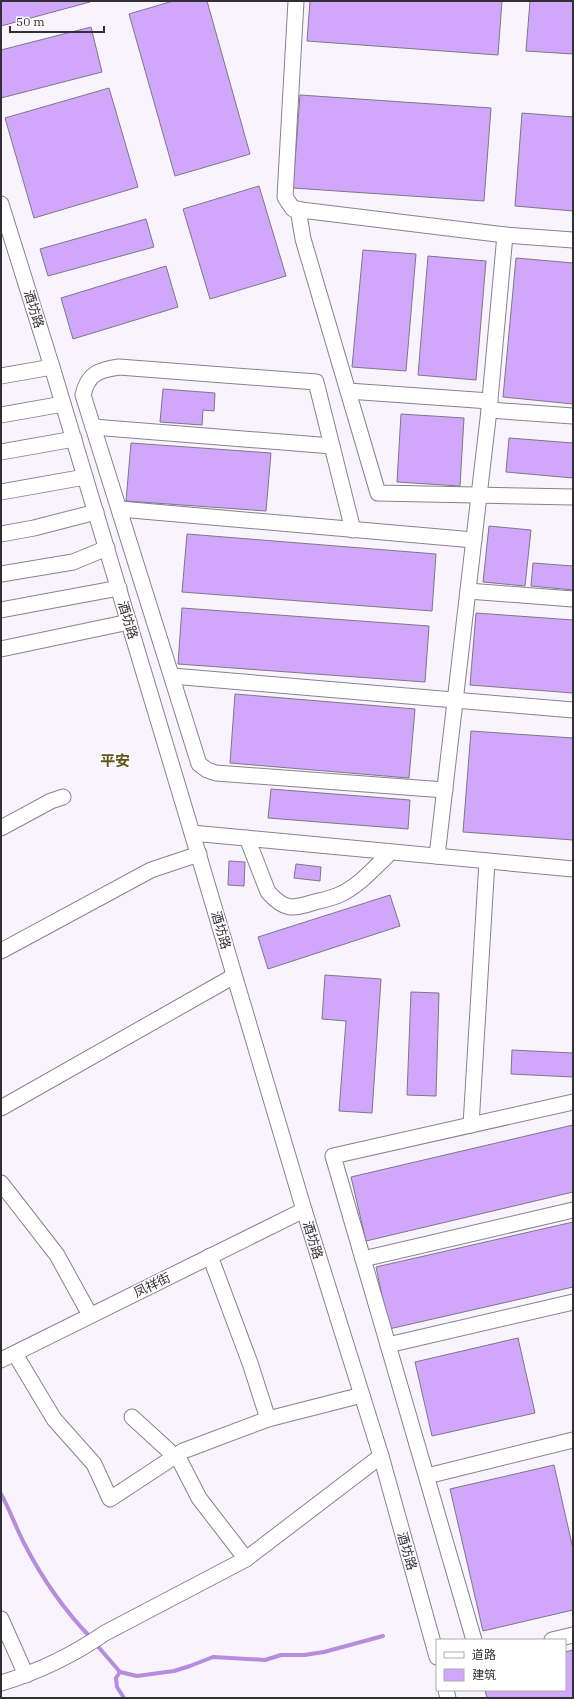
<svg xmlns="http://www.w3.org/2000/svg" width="574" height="1699" font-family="'IBM Plex Serif','Noto Sans SC',serif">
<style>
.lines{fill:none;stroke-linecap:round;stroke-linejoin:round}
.stream{stroke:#b68cdf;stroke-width:4}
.building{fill:#d1a7fc;stroke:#7e7785}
.minor-casing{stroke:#888290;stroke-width:17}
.minor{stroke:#fff;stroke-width:15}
.labels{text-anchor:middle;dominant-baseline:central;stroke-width:3;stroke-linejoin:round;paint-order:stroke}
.street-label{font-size:13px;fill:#312e34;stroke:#fff}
.quarter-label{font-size:15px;font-weight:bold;fill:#635519;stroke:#fff}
</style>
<rect width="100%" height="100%" fill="#f8f3fd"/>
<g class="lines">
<!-- stream -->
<g class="stream">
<path d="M1,1494C10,1510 16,1528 25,1545C42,1578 65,1611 91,1638"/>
<path d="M95,1643L120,1672L137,1676L174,1671L190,1666L213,1657L265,1660L281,1655H304L324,1652L383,1636"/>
<path d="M120,1672L116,1678L117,1687L124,1698"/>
</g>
</g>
<!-- building -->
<g class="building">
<path d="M1,1H89L90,2L1,26Z"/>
<path d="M173,1H207L250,154L175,176L129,14Z"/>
<path d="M310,1H502L498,55L307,41Z"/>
<path d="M530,1H573V54L526,51Z"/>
<path d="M91,27L102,72L1,98V50Z"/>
<path d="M109,88L138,187L34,218L5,118Z"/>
<path d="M300,95L491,108L484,201L293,188Z"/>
<path d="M522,113L573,117V211L515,206Z"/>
<path d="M259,186L286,276L210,299L183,209Z"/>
<path d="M146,219L154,247L48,276L40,249Z"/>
<path d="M363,250L416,254L406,371L352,367Z"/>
<path d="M428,256L486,261L476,380L418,375Z"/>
<path d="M516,258L573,263V404L503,397Z"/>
<path d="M166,266L178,307L73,339L61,298Z"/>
<path d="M163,389L215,393L214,411L203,410L202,425L160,422Z"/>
<path d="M401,414L464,418L460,486L397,482Z"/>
<path d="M509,438L573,443V478L506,472Z"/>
<path d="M131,443L271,453L266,511L126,501Z"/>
<path d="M489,526L531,530L525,586L483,582Z"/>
<path d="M187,534L436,554L432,611L182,592Z"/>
<path d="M533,563L573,566V590L531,586Z"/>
<path d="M182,608L429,626L425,682L178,664Z"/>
<path d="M476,613L573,620V693L470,685Z"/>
<path d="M235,694L415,709L409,778L230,763Z"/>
<path d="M471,731L573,738V840L463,832Z"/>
<path d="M271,789L410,800L408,829L268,818Z"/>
<path d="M229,861L245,862L244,886L228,885Z"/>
<path d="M296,864L321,867L320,881L294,878Z"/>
<path d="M390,895L400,926L268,969L258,937Z"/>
<path d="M325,975L381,979L372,1113L339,1111L346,1021L322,1019Z"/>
<path d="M411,992L439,993L436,1096L407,1095Z"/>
<path d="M512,1050L573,1053V1077L511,1074Z"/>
<path d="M573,1125V1192L366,1241L351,1177Z"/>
<path d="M573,1222V1287L389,1329L376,1267Z"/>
<path d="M518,1338L535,1413L432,1436L415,1362Z"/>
<path d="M554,1465L573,1549V1610L483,1631L450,1489Z"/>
<path d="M573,1650V1698H487L485,1690H565V1652Z"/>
</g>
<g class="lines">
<!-- minor casing -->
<g class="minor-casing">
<g id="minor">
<path d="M296,1L285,197L293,209L505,235L573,240"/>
<path d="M1,204L52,367L192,833L304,1210L381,1456L437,1657"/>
<path d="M298,209L303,239L378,493L573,497"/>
<path d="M1,376L52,367"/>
<path d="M348,391L490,401"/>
<path d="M489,410L573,416"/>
<path d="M1,415L63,404"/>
<path d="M93,427L332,446"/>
<path d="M1,452L74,439"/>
<path d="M1,492L85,477"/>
<path d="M120,509L474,540"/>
<path d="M353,530L316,382L119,367C99,370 88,373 83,395L199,764L207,770L216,773L445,790"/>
<path d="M1,534L34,528L96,512"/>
<path d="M1,574L73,562L107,548"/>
<path d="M468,591L573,599"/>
<path d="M1,610L119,588"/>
<path d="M1,649L129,622"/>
<path d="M172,676L573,710"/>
<path d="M1,828L51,801L63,797"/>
<path d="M192,833L573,869"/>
<path d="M247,838L268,892C285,911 292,909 315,902C323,900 333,898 341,894C360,885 376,866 391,852"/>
<path d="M437,856L489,410L505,235"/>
<path d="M1,951L151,870L199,854"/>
<path d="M1,1108L234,976"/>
<path d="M471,1125L487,861"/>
<path d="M1,1183L57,1255L90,1315"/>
<path d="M210,1256L250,1363L268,1419"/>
<path d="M363,1259L573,1210"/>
<path d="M388,1345L573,1302"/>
<path d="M15,1354L54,1419L94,1464L110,1499L183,1451L268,1419L362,1395"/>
<path d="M1,1360L304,1210"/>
<path d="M132,1417L180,1461L199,1498L246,1559"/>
<path d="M427,1476L573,1440"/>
<path d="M1,1619L26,1675"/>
<path d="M474,1640L333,1156L573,1102"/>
<path d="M552,1640L573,1635"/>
<path d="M1,1683C38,1672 73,1655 105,1633L246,1559L381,1456"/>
<path d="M446,1690L448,1698"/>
</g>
</g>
<!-- minor -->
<use href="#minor" class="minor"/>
</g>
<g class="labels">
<!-- street labels -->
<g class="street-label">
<text transform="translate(34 309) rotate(73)">酒坊路</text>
<text transform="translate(128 620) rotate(73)">酒坊路</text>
<text transform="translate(221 930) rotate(74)">酒坊路</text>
<text transform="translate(313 1240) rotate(73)">酒坊路</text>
<text transform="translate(152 1285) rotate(-26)">凤祥街</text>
<text transform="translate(407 1551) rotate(74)">酒坊路</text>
</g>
<!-- quarter labels -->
<g class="quarter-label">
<text x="115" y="760">平安</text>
</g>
</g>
<!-- border -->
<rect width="574" height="1699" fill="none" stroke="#312e34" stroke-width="4"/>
<!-- legend -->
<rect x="436" y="1639" width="130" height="52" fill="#ffffff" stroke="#adabae"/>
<rect x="444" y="1652" width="20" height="6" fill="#ffffff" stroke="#adabae"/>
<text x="472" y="1659" font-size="12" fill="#312e34">道路</text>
<rect x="444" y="1669" width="20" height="12" fill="#d1a7fc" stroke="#adabae"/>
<text x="472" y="1679" font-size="12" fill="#312e34">建筑</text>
<!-- scale -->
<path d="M10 26v6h94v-6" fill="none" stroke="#312e34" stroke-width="2"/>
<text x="16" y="26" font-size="12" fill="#312e34" stroke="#ffffff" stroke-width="3" paint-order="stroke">50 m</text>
</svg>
